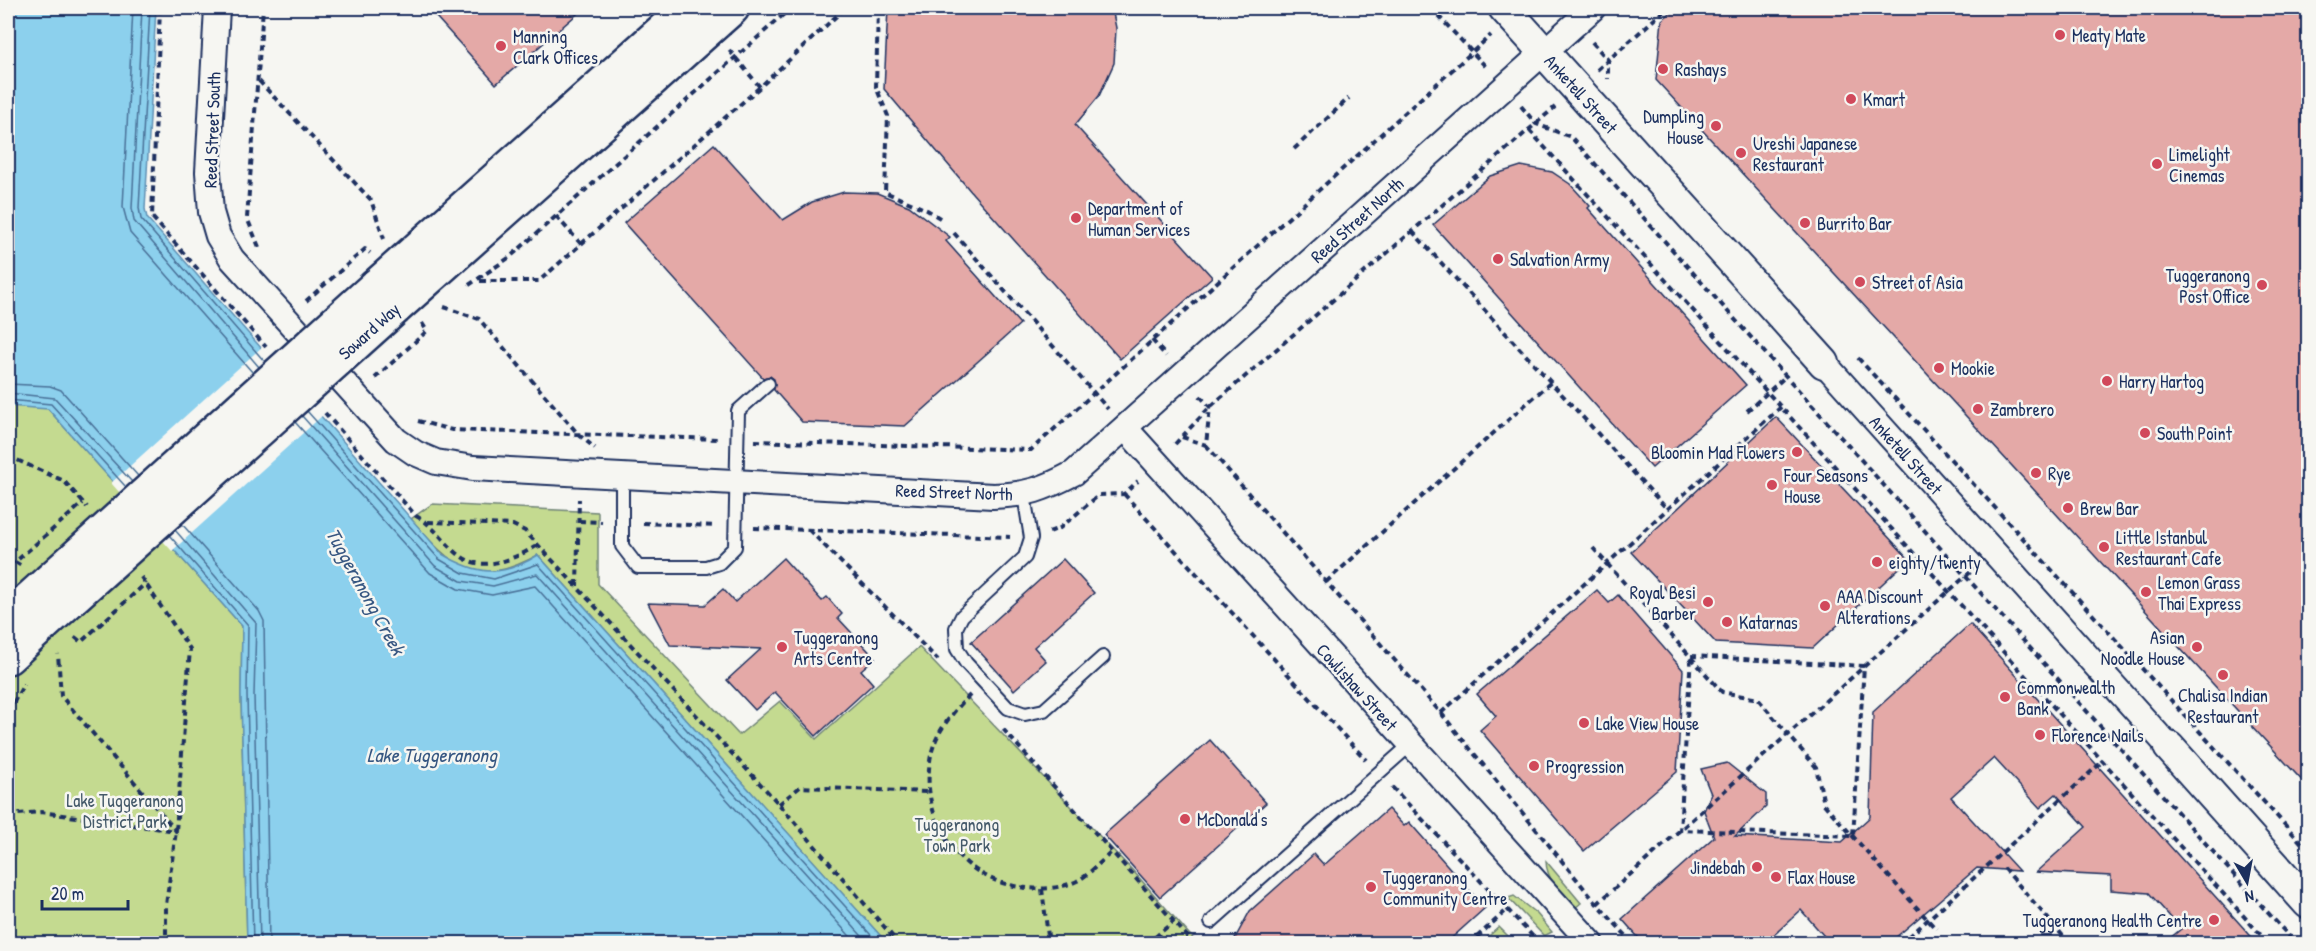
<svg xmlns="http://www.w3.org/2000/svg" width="2316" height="951" font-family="'Patrick Hand',sans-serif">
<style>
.green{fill:#c4da90;stroke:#708477;stroke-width:1.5}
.water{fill:#8cd0ed;stroke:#5f90b4;stroke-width:1.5}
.pier{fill:#f6f6f2}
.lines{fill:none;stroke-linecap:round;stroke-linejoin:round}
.shore{stroke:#486f97;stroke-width:1.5}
.building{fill:#e4a9a7;stroke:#1b2f5e;stroke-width:1.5}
.service-casing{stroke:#1b2f5e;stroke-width:16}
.minor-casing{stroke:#1b2f5e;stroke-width:28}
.tertiary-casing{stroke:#1b2f5e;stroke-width:34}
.primary-casing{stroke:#1b2f5e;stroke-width:38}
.path{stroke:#1b2f5e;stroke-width:4;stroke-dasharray:6 4.5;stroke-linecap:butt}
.service{stroke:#f6f6f2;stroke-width:12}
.minor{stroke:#f6f6f2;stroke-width:24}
.tertiary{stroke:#f6f6f2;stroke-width:30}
.primary{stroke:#f6f6f2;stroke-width:33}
.primary-bridge-casing{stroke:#1b2f5e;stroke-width:38;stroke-linecap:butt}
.primary-bridge{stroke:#f6f6f2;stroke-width:33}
.poi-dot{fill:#d1495b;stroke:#f6f6f2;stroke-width:2}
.labels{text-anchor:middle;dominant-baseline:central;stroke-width:5;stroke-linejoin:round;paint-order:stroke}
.poi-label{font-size:18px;fill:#1b2f5e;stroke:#f6f6f2;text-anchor:start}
.street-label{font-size:18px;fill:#1b2f5e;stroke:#f6f6f2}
.park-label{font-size:18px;fill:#455a6a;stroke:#f6f6f2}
.water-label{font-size:20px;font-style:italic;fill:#375782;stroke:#f6f6f2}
</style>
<rect width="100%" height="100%" fill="#f6f6f2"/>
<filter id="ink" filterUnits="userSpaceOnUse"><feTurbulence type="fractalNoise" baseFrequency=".0167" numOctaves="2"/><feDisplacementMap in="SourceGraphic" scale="12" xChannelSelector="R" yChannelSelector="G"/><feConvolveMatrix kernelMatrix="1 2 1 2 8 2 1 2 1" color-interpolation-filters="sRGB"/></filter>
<g filter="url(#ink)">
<!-- green -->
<g class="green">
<path d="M8,8L48,409L242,626L241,695L247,943H8Z"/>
<path d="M432,504L598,512V584L739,735L780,701L816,739L919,647L1134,872L1197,943H887L538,555C475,589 453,568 411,519Z"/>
<path d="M1546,861L1581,903L1575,908C1563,896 1546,880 1546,861Z"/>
<path d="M1514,896L1537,914L1552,932L1544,936L1508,898Z"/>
<path d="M1499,927L1515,943H1481Z"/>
</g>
<!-- water -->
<path class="water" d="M8,8H156L145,209L147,218L442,554C478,575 502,578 538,555L887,943H247L241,695L242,626L48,409L8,406Z"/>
<!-- pier -->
<path class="pier" d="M263,346L323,415L172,551L111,483Z"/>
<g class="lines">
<!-- shore -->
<g class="shore">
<path d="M133,8L123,207L130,233L253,373"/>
<path d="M142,8L132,208L134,221L259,367"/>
<path d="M150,8L139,208L141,219L265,362"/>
<path d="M8,384L50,386L61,390L138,476"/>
<path d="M8,393L55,398L132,482"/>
<path d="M8,400L51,404L126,487"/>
<path d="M307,411L439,559L463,573L494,579L538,564L879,944"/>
<path d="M302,416L435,566L461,581L493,586L537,574L869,944"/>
<path d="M295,422L430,573L458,589L492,595L535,586L857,944"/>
<path d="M182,524L259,611L264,621L269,944"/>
<path d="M175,530L256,623L254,695L260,944"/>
<path d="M169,535L248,625L247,695L253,944"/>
</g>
</g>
<!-- building -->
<g class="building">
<path d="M428,8H584L496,84Z"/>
<path d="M888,8H1112L1116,28L1114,63L1099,96L1075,125L1212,277L1120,359L973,194L884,89Z"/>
<path d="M1676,8H2308V787L1656,80L1662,20Z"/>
<path d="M714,144L783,220L812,202L844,192L877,193L909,206L950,237L946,241L1020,324L905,426L802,422L774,390V379L770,376L763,378L624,223Z"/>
<path d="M1521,166L1552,172L1570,184L1590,206L1588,208L1746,385L1652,468L1433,225L1490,176Z"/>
<path d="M1776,417L1909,559L1813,648L1716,643L1631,552Z"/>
<path d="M783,558L822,601L827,597L842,614L838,618L875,658L861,670L873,684L816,736L775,692L755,710L727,680L761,649L670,645L648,603L705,605L723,589L735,602Z"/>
<path d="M1063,559L1094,593L1034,647L1046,661L1014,690L971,642Z"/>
<path d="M1597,590L1609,603L1618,595L1683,670L1677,772L1584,851L1480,730L1496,716L1477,694Z"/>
<path d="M1970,624L2258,944H2163L2181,929L2149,893L2111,890V876L2036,872L2086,827L2056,794L2040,808L1994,758L1951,797L2019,871L1977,868L1888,944H1831L1801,910L1764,944H1644L1622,919L1714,837L1704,811L1711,794L1701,769L1727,763L1766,794V807L1735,836L1842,842L1870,817L1873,712Z"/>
<path d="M1210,740L1266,803L1160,897L1104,835Z"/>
<path d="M1388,809L1404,826L1409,822L1485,908L1445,944H1232L1250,911L1314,854L1324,865Z"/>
</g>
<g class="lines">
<!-- service casing -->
<g class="service-casing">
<g id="service">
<path d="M622,476V546L638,567H706L719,563L735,547L738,411L768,384"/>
<path d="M1024,495L1031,538L1025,557L962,616L956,628L957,649L966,663L1008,708L1025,714L1044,710L1103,657"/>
<path d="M1211,922L1410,745"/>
</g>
</g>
<!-- minor casing -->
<g class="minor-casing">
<g id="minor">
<path d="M217,8L208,172L211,212L218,236L232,259L396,440L415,453L436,462L473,468L993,496C1027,495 1044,489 1074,473L1593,8"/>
<path d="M1824,363L2169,747"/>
<path d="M1125,428L1592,944"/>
</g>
</g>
<!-- tertiary casing -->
<g class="tertiary-casing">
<g id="tertiary">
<path d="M1504,8L1824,363"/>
<path d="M2169,747L2308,903"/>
</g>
</g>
<!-- primary casing -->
<g class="primary-casing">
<g id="primary">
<path d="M376,286L688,8"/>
<path d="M395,308L732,8"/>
<path d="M8,618L49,581"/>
<path d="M8,657L68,602"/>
</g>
</g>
<!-- path -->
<g class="path">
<path d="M160,8L152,217L266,347"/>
<path d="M878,8L876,87L888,116L885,192L927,210L943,220"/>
<path d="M1431,8L1488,69"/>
<path d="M1592,42L1608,60V79"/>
<path d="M729,50L760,87L845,8"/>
<path d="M1597,70L1667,8"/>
<path d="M259,81L371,200L384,239"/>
<path d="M1521,106L1536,124L1571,137L2296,944"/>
<path d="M1529,130L2269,944"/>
<path d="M1294,149L1349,98"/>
<path d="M556,216L581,244"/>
<path d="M1412,231L1667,509"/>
<path d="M954,233L1108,409"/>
<path d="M259,247L247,218L263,8"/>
<path d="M480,281H539L760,87"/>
<path d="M469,285L510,257L791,8"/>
<path d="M306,301L365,249L370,253"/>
<path d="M444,307L479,319L579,435L595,448"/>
<path d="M1152,340L1166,356"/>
<path d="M1858,358L2308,850"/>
<path d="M375,378L427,331L422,323"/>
<path d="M1200,396L1210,407L1206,445L1441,713L1597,904L1634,944"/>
<path d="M1747,411L1787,375"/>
<path d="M325,413L416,516C435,526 445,545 462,557C485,573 518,557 538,545"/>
<path d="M418,421L452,430L718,439"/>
<path d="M1182,437L1206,445"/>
<path d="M755,441L1031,450L1491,35"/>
<path d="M1175,444L1210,407L1555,107"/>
<path d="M8,456L64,481L87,507"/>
<path d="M1124,494L1366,760"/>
<path d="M579,521L602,522"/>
<path d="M428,522L513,525L525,531L779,804L899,944"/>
<path d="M643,523L716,526"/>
<path d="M754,528L1010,537"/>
<path d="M809,530L938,660"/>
<path d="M1049,532L1060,528L1099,495L1124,494L1138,481"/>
<path d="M1593,548L1722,692L1758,699L1816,767L1824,804L1936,929"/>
<path d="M20,565L15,562L83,503"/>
<path d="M141,577L190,649L176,831L166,905V944"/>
<path d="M1326,582L1551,382"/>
<path d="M577,586L579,499"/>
<path d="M75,637L81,642L146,583"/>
<path d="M1691,656L1864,666L1853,836L1680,830Z"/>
<path d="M970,695C954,711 938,729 932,751C917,811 953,874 1014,886C1035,890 1057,890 1077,881C1089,875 1101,861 1112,852"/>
<path d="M8,712L24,684"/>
<path d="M1441,713L1781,407"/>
<path d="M1003,729L1194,944"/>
<path d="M1392,787L1540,944"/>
<path d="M779,804L800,787L929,792"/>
<path d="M8,815L41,812L176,831L61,696L58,654"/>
<path d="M2004,868L2070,944"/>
<path d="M1042,889L1049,944"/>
<path d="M1597,904L1975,568"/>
<path d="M1147,944L1174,921"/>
<path d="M1469,944L1508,909"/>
<path d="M1901,944L2103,761"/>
</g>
<!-- service -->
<use href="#service" class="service"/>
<!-- minor -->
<use href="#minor" class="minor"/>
<!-- tertiary -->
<use href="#tertiary" class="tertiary"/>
<!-- primary -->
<use href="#primary" class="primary"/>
<!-- primary-bridge casing -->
<g class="primary-bridge-casing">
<g id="primary-bridge">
<path d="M49,581L376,286"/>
<path d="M68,602L395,308"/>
</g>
</g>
<!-- primary-bridge -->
<use href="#primary-bridge" class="primary-bridge"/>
</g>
</g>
<!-- markers -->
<g class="poi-dot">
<circle cx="2060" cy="35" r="6"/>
<circle cx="501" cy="46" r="6"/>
<circle cx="1663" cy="69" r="6"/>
<circle cx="1851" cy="99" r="6"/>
<circle cx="1716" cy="126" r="6"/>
<circle cx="1741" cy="153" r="6"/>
<circle cx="2157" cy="164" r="6"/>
<circle cx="1076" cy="218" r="6"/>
<circle cx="1805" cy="223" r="6"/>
<circle cx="1498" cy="259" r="6"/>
<circle cx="1860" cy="282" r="6"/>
<circle cx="2262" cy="285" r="6"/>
<circle cx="1939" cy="368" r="6"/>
<circle cx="2107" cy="381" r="6"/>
<circle cx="1978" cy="409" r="6"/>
<circle cx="2145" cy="433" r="6"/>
<circle cx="1797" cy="452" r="6"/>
<circle cx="2036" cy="473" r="6"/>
<circle cx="1772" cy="485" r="6"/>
<circle cx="2068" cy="508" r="6"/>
<circle cx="2104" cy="547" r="6"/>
<circle cx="1877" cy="562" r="6"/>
<circle cx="2146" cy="592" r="6"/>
<circle cx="1708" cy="602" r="6"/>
<circle cx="1825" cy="606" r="6"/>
<circle cx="1727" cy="622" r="6"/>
<circle cx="782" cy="647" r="6"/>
<circle cx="2197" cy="647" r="6"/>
<circle cx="2223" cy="675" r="6"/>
<circle cx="2005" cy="697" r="6"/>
<circle cx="1584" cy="723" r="6"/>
<circle cx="2040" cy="735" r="6"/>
<circle cx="1534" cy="766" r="6"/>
<circle cx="1185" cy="819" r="6"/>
<circle cx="1757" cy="867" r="6"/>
<circle cx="1776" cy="877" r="6"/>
<circle cx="1371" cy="887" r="6"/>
<circle cx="2214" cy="920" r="6"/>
</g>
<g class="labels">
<!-- poi labels -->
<g class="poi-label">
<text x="2072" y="35">Meaty Mate</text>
<text x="513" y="36">Manning<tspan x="513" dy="21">Clark Offices</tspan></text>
<text x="1675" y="69">Rashays</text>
<text x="1863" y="99">Kmart</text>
<text x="1704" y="116" text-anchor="end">Dumpling<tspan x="1704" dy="21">House</tspan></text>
<text x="1753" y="143">Ureshi Japanese<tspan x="1753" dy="21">Restaurant</tspan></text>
<text x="2169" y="154">Limelight<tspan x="2169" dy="21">Cinemas</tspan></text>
<text x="1088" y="208">Department of<tspan x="1088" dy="21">Human Services</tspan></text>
<text x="1817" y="223">Burrito Bar</text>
<text x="1510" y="259">Salvation Army</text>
<text x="2250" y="275" text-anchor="end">Tuggeranong<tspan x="2250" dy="21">Post Office</tspan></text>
<text x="1872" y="282">Street of Asia</text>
<text x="1951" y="368">Mookie</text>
<text x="2119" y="381">Harry Hartog</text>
<text x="1990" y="409">Zambrero</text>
<text x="2157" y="433">South Point</text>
<text x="1785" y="452" text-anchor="end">Bloomin Mad Flowers</text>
<text x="2048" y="473">Rye</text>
<text x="1784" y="475">Four Seasons<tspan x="1784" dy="21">House</tspan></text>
<text x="2080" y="508">Brew Bar</text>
<text x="2116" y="537">Little Istanbul<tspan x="2116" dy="21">Restaurant Cafe</tspan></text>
<text x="1889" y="562">eighty/twenty</text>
<text x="2158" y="582">Lemon Grass<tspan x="2158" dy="21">Thai Express</tspan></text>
<text x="1696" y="592" text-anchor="end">Royal Besi<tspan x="1696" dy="21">Barber</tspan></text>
<text x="1837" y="596">AAA Discount<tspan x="1837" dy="21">Alterations</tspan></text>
<text x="1739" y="622">Katarnas</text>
<text x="794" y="637">Tuggeranong<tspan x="794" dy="21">Arts Centre</tspan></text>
<text x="2185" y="637" text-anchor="end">Asian<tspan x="2185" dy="21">Noodle House</tspan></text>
<text x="2017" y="687">Commonwealth<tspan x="2017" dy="21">Bank</tspan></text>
<text x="2223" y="695" text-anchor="middle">Chalisa Indian<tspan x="2223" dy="21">Restaurant</tspan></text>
<text x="1596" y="723">Lake View House</text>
<text x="2052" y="735">Florence Nails</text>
<text x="1546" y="766">Progression</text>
<text x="1197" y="819">McDonald's</text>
<text x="1745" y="867" text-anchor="end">Jindebah</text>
<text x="1383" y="877">Tuggeranong<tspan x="1383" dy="21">Community Centre</tspan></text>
<text x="1788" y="877">Flax House</text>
<text x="2202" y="920" text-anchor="end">Tuggeranong Health Centre</text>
</g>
<!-- street labels -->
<g class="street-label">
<text transform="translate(1581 94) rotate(48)">Anketell Street</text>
<text transform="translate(212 130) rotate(-88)">Reed Street South</text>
<text transform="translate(1357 220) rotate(-42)">Reed Street North</text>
<text transform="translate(369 331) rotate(-42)">Soward Way</text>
<text transform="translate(1906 455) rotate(48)">Anketell Street</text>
<text transform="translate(954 492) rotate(2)">Reed Street North</text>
<text transform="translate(1357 687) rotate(48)">Cowlishaw Street</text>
</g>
<!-- park labels -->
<g class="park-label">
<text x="125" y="800">Lake Tuggeranong<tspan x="125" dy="21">District Park</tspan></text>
<text x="957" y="824">Tuggeranong<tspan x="957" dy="21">Town Park</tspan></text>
</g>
<!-- water labels -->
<g class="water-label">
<text transform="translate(366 591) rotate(61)">Tuggeranong Creek</text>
<text x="432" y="754">Lake Tuggeranong</text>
</g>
</g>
<!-- margin -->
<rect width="2316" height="951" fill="none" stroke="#f6f6f2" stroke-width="30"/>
<rect x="15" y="15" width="2286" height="921" fill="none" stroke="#1b2f5e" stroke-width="2" filter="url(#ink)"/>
<!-- north arrow -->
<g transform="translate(2247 882) rotate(170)" stroke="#f6f6f2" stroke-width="4.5" paint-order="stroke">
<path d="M0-4.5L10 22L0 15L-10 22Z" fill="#1b2f5e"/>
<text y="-9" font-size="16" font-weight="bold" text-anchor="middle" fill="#1b2f5e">N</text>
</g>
<!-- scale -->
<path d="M42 900v9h86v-9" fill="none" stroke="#1b2f5e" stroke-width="3"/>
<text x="51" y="900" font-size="18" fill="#1b2f5e" stroke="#f6f6f2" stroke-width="4.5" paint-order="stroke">20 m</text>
</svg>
